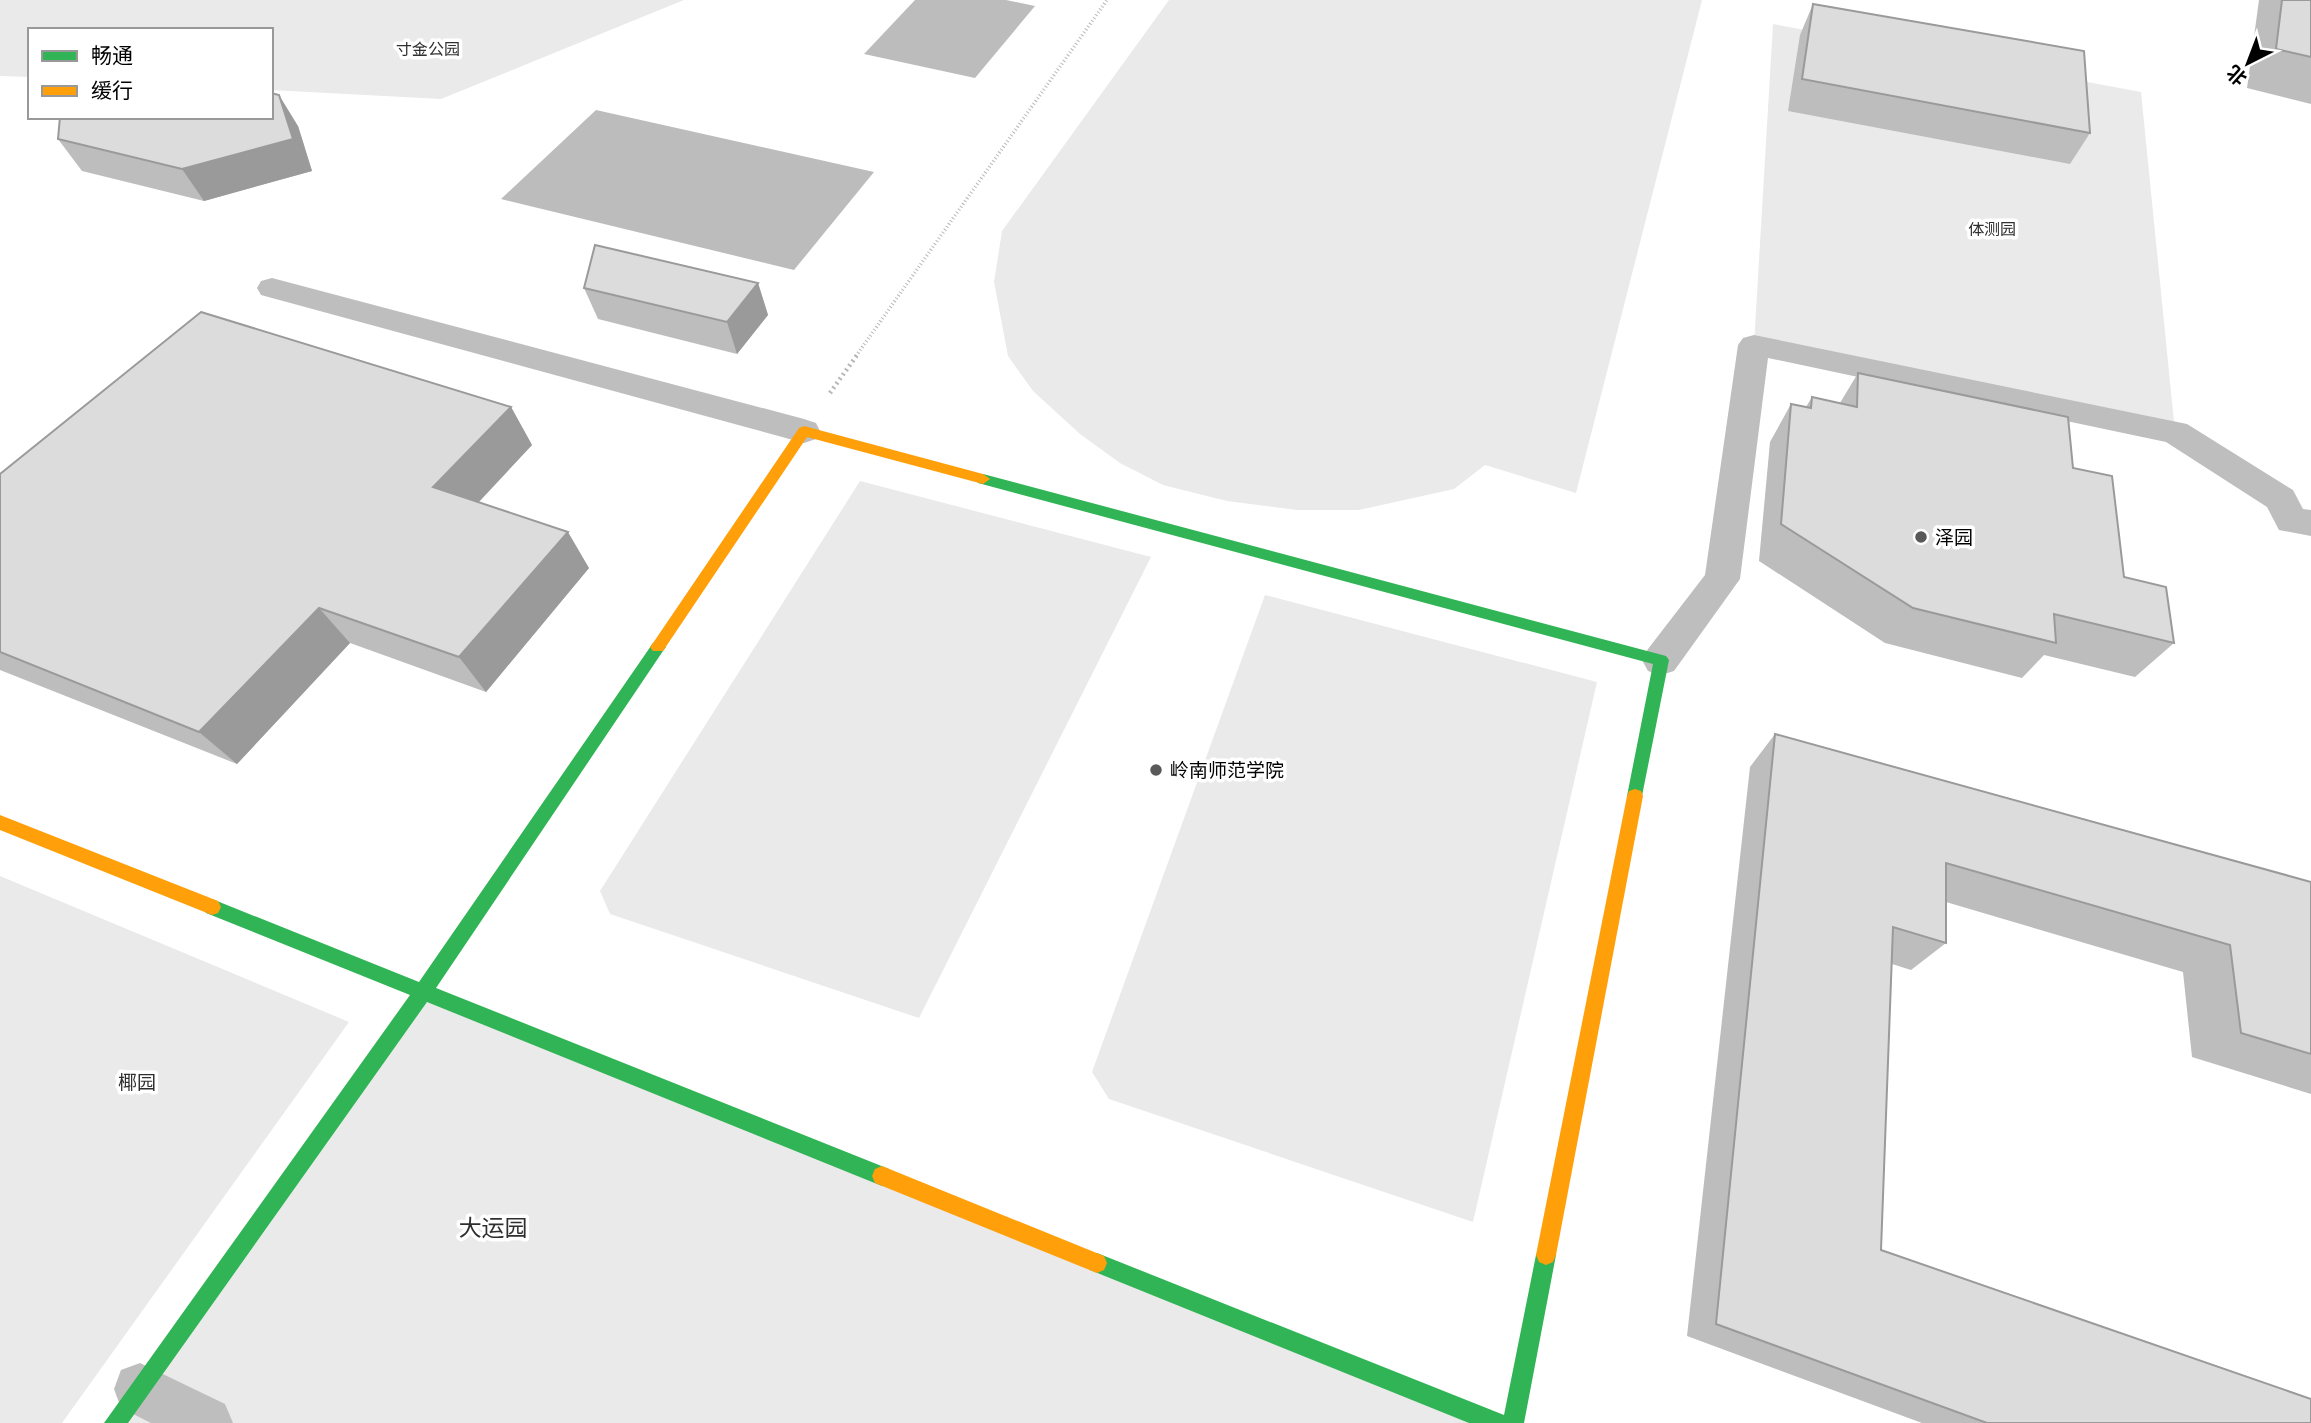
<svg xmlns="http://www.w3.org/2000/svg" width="2311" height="1423" font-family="Montserrat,'Noto Sans SC',sans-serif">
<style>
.green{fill:#eaeaea}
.water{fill:#bcbcbc}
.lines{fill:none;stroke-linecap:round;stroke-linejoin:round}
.path-far1{stroke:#b8b8b8;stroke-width:3.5;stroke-dasharray:1 2.5;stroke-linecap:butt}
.path{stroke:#b8b8b8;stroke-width:4.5;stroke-dasharray:2 3.5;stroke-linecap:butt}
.street{fill:#bebebe;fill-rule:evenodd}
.fast{fill:#30b455;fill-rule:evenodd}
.slow{fill:#ff9f0a;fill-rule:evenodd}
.wall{fill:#bdbdbd}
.shaded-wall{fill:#9a9a9a}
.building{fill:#dcdcdc;stroke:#9a9a9a;stroke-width:2}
.poi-dot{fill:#595959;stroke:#fff;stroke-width:2.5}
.labels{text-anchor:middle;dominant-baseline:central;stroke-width:7;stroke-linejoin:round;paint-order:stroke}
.far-park-label{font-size:16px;fill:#2f2f2f;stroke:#fff}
.poi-label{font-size:19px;fill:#000;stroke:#fff;text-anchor:start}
.park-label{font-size:19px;fill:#2f2f2f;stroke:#fff}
.near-park-label{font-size:23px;fill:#2f2f2f;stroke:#fff}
</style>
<rect width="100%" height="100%" fill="#fff"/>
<!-- green -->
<g class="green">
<path d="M0,0H684L441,99L271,90V30H30V77L0,76Z"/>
<path d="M1169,0H1702L1576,493L1485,465L1454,489L1359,510H1297L1227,501L1163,485L1120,463L1080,434L1033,391L1008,356L994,282L1002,231Z"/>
<path d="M1773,24L2141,92L2175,432L1754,345Z"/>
<path d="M860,481L1151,557L919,1018L610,914L600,891Z"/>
<path d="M1265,595L1597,682L1473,1222L1109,1099L1092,1072Z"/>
<path d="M0,876L349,1022L62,1423H0Z"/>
<path d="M423,992L1496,1423H115Z"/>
</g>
<!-- water -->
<g class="water">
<path d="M915,0H1006L1035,6L975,78L864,54Z"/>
<path d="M596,110L874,172L794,270L501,199Z"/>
</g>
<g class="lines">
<!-- path-far1 -->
<path class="path-far1" d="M856,356L1107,0"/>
<!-- path -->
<path class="path" d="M830,393L857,355"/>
<!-- street -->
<g class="street">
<path d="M272,278L804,419L816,423L820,431L816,439L804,443L261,295L257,288L261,281Z"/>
<path d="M1754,335L2187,424L2293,490L2303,509L2311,510V536L2279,530L2267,507L2166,442L1768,358L1740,579L1674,671L1661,675L1648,671L1642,660L1648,649L1705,575L1738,345L1743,338Z"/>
<path d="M140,1363L225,1404L233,1423H151L121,1408L114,1389L121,1370Z"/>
</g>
<!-- fast -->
<g class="fast">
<path d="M983,474L1666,656L1669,660L1641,801L1635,803L1629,801L1627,796L1653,664L978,483L976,479L978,475Z"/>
<path d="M658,641L663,643L666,647L663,651L436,988L889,1169L892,1176L889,1183L882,1186L427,1002L128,1423H104L410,995L206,913L203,907L206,901L212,899L419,982L653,643Z"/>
<path d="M1546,1245L1553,1248L1556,1255L1524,1423H1469L1090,1270L1087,1263L1090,1256L1097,1253L1504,1415L1536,1255L1539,1248Z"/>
</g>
<!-- slow -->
<g class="slow">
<path d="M804,426L983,474L990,479L983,484L807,437L663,651H653L650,647L653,643L799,428Z"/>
<path d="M1635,789L1641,791L1643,796L1556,1255L1553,1262L1546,1265L1539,1262L1536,1255L1627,796L1629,791Z"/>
<path d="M0,815L218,901L221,907L218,913L212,915L0,830Z"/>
<path d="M882,1166L1104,1256L1107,1263L1104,1270L1097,1273L875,1183L872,1176L875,1169Z"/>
</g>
</g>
<!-- wall -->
<g class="wall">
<path d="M2259,0H2311V104L2247,88Z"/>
<path d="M1813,4L2090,133L2070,164L1788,111L1800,35Z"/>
<path d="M298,126L312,171L204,201L82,171L58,139Z"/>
<path d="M758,283L768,315L737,354L598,319L584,288Z"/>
<path d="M1858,373L2073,468L2124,577L2174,643L2135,677L2044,655L2022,678L1885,643L1759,561L1770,442L1791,404L1806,407L1812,397L1840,403Z"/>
<path d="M511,407L532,445L479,502L589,568L486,692L350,643L237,764L0,670V474Z"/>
<path d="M1775,734L2311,882V1094L2192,1057L2183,972L1946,902V943L1911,970L1892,964L1881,1250L2311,1423H1922L1687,1336L1750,767Z"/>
</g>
<!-- shaded-wall -->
<g class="shaded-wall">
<path d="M279,95L298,126L312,171L204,201L182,169Z"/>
<path d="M758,283L768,315L737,354L727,322Z"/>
<path d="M511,407L532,445L458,524L433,487Z"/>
<path d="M568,532L589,568L486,692L459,657Z"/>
<path d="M319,608L350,643L237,764L199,732Z"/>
</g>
<!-- building -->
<g class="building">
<path d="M2282,0H2311V57L2276,49Z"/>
<path d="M1813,4L2084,51L2090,133L1802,79Z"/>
<path d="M271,93L279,95L293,139L182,169L58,139L60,117H271Z"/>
<path d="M595,245L758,283L727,322L584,288Z"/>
<path d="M201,312L511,407L433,487L568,532L459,657L319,608L199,732L0,652V474Z"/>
<path d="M1858,373L2068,417L2073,468L2112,476L2124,577L2166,587L2174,643L2054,614L2056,643L1913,608L1781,524L1791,404L1811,408L1812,397L1857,407Z"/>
<path d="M1775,734L2311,882V1054L2241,1033L2230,945L1946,863V943L1893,927L1881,1250L2311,1399V1423H1987L1716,1324Z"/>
</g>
<!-- markers -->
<g class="poi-dot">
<circle cx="1921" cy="537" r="7"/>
<circle cx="1156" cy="770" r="7"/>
</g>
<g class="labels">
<!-- far-park labels -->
<g class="far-park-label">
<text x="428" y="49">寸金公园</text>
<text x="1992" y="229">体测园</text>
</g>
<!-- poi labels -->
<g class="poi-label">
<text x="1935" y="537">泽园</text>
<text x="1170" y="770">岭南师范学院</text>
</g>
<!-- park labels -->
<g class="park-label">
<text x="137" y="1082">椰园</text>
</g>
<!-- near-park labels -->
<g class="near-park-label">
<text x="493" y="1228">大运园</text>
</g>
</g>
<!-- legend -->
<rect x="28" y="28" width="245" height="91" fill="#ffffff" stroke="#999999" stroke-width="2"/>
<rect x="42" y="51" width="35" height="10" fill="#30b455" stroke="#999999" stroke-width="2"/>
<text x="91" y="63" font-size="21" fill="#000000">畅通</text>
<rect x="42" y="86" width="35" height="10" fill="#ff9f0a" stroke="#999999" stroke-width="2"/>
<text x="91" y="98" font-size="21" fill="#000000">缓行</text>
<!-- north arrow -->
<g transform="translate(2248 63) rotate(222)" stroke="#ffffff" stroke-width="5" paint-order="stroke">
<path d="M0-5L12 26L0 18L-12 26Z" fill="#000000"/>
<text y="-10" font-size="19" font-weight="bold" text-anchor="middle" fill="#000000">北</text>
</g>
</svg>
